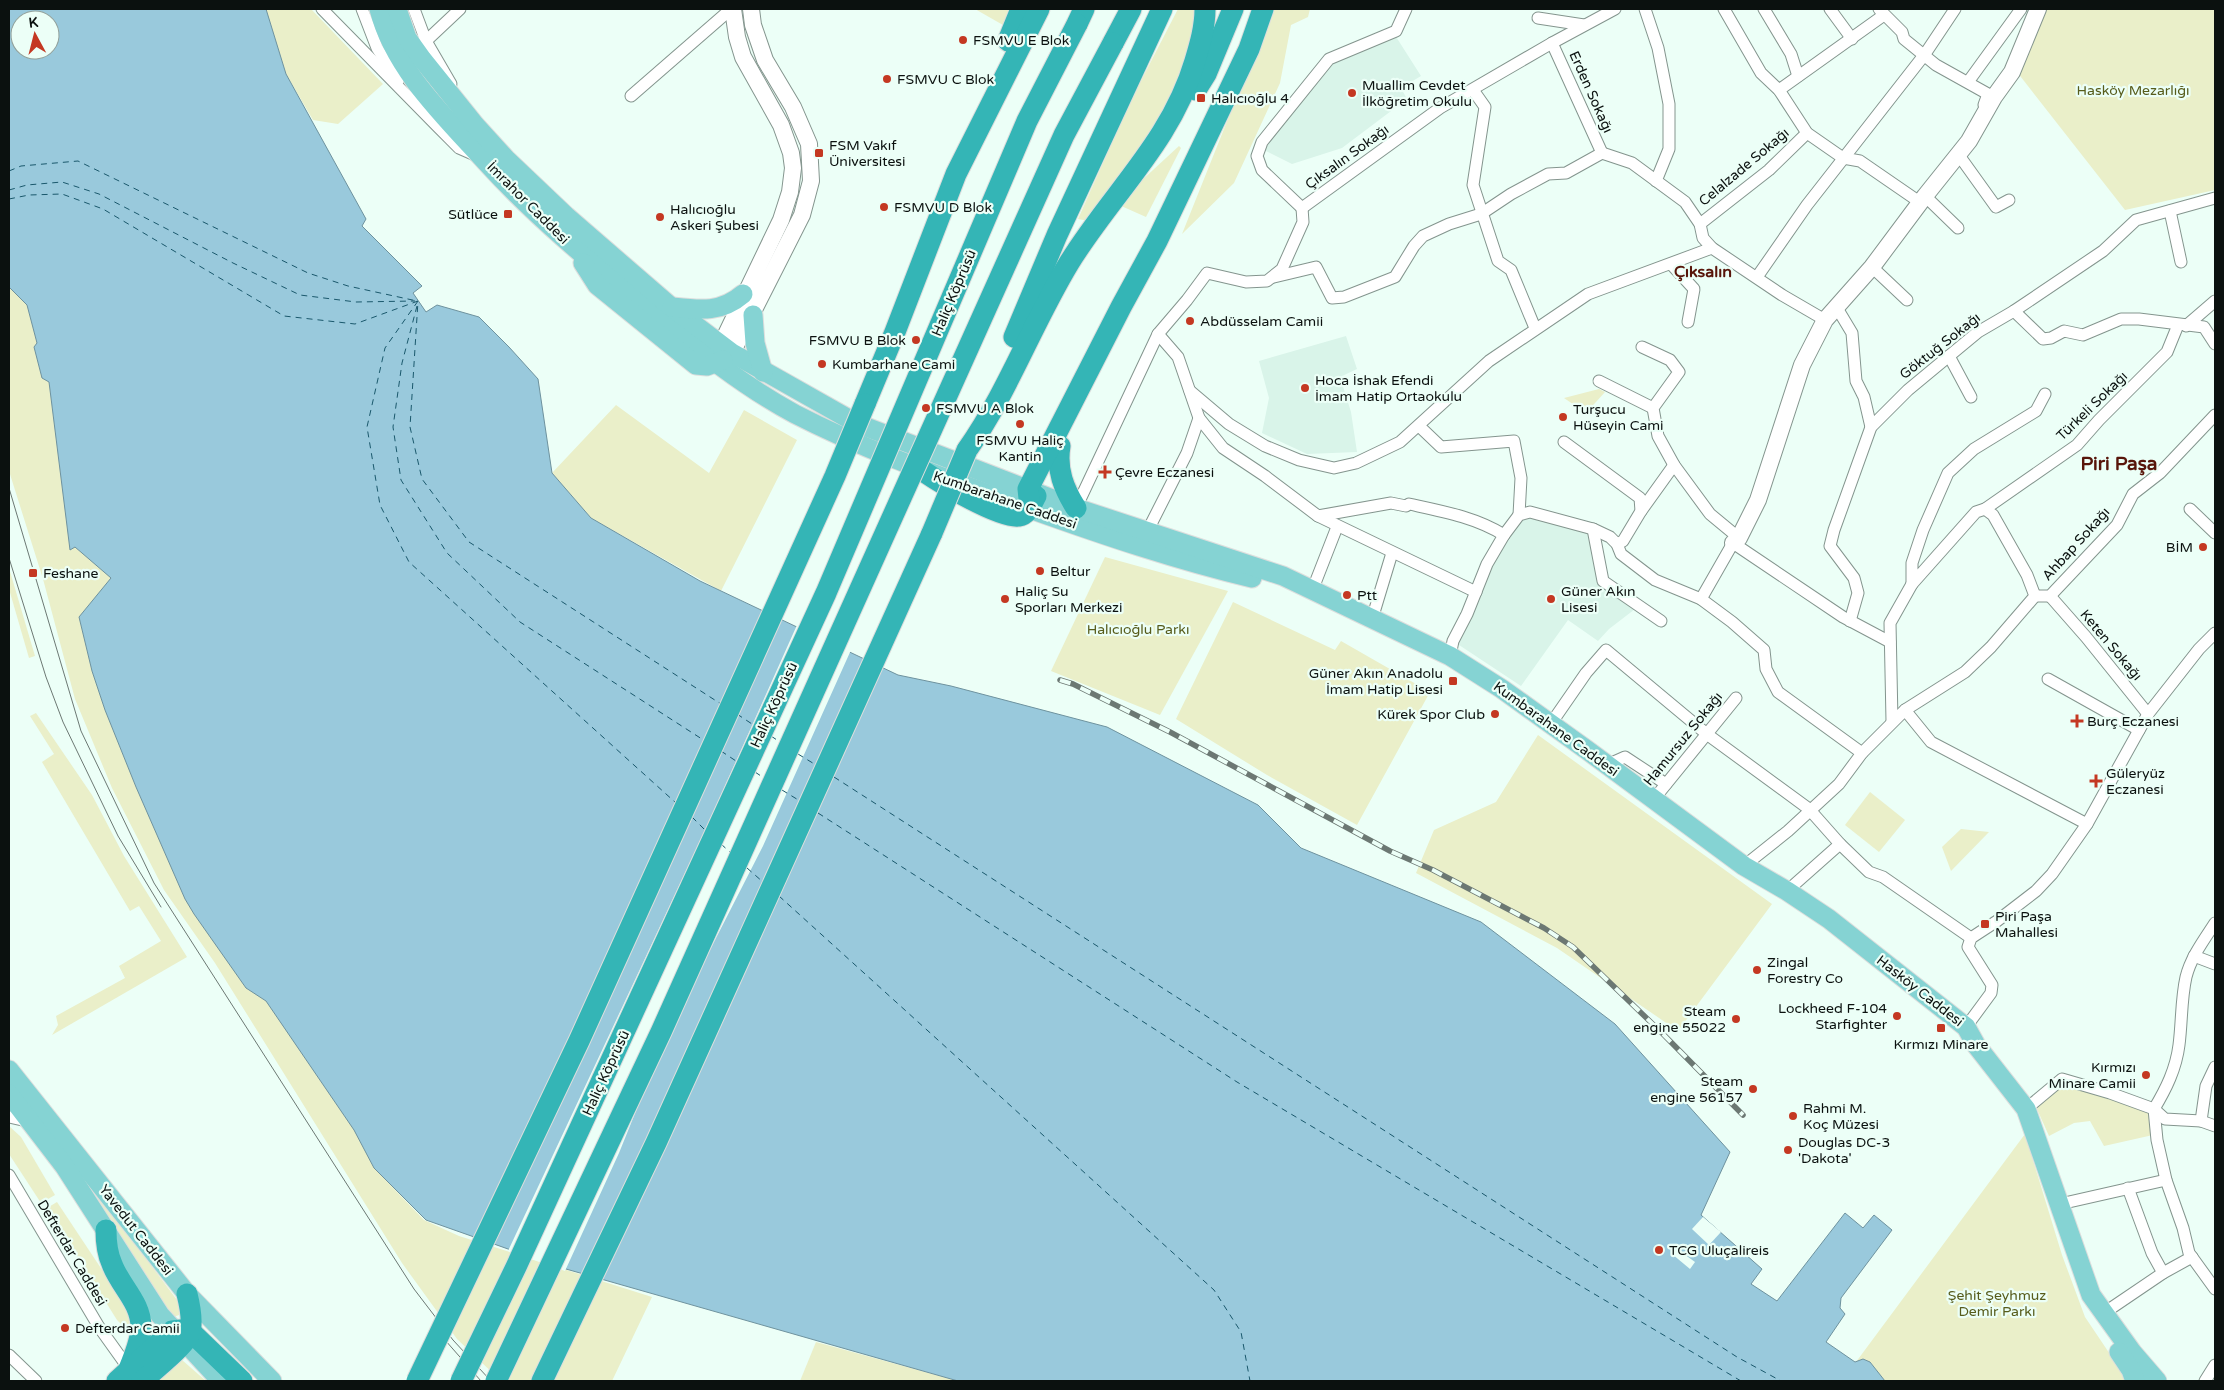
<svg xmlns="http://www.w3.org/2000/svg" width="2224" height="1390" font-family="'Varela Round',sans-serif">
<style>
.built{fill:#d9f4e9}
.green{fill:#eaefc9}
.water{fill:#99c9dc;stroke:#6e929e;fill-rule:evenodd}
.pier{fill:#ecfff7}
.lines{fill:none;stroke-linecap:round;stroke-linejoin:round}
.ferry{stroke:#1a586c;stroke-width:1;stroke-dasharray:6 5;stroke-linecap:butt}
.street-casing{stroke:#84958e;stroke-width:13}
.secondary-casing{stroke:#84958e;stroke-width:18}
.primary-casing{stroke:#dddedd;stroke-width:21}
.highway-casing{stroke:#dddedd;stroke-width:23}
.street{stroke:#fff;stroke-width:11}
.secondary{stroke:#fff;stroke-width:16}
.primary{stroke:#85d3d3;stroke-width:19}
.highway{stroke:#34b5b6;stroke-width:21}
.tram{stroke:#6c7873;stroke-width:1}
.rail-casing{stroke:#6c7873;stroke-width:5.5}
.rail{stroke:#ecfff7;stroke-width:4;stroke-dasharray:11;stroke-linecap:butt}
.highway-bridge-casing{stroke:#dddedd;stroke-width:23;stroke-linecap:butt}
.highway-bridge{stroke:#34b5b6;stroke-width:21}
.poi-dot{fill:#c43822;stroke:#ecfff7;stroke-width:2}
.labels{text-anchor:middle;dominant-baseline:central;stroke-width:4.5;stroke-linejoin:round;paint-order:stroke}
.poi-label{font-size:14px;fill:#0b110f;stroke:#ecfff7;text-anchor:start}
.park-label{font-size:14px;fill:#575c1b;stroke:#ecfff7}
.street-label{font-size:14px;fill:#0b110f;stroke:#ecfff7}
.quarter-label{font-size:16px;font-weight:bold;fill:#58150a;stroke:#ecfff7}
.district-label{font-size:19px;font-weight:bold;fill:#58150a;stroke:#ecfff7}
</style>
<rect width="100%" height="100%" fill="#ecfff7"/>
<!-- built -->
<g class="built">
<path d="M1393,32L1421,76L1401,88L1407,99L1342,148L1292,164L1266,151L1262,142L1329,59Z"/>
<path d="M1346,336L1357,369L1340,377L1351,412L1357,452L1307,454L1262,433L1269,398L1259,361Z"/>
<path d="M1519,515L1593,529L1603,581L1639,606L1609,629L1598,641L1568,620L1521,686L1453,641L1476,592Z"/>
</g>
<!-- green -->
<g class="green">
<path d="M266,9H311L383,84L338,124L313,120L286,74Z"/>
<path d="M975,9H1009L1003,25Z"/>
<path d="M1178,9H1195L1194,34L1170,104L1089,221L1078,219L1130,102Z"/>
<path d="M1272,9H1310L1308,17L1291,25L1280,83L1234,183L1182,234Z"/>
<path d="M2038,9H2215V190L2125,210L2017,72Z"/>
<path d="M1179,146L1181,148L1146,217L1119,205L1140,182Z"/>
<path d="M9,287L27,305L37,343L34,347L42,378L49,382L70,549L75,547L112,578L79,617L92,671L105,710L136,787L185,899L194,914L246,988L266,1001L354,1130L374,1168L424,1220L459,1236L652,1297L612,1381H501L457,1339L402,1263L215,963L164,890L112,788L75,699L43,579L9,471Z"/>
<path d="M1599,389L1605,392L1586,413L1564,398Z"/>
<path d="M616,405L709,473L744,410L797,440L721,591L591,518L552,473Z"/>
<path d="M1105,557L1228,591L1160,715L1051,671Z"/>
<path d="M9,568L35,656L29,658L9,589Z"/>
<path d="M1233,602L1335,650L1341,641L1430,692L1357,825L1267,775L1176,719Z"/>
<path d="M36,713L92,795L124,856L187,957L52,1035L58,1025L56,1016L125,978L119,966L161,941L139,906L130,911L42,762L54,754L30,716Z"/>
<path d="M1538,735L1772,904L1678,1031L1557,948L1416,873L1434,830L1496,802Z"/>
<path d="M1870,792L1905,820L1879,852L1845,825Z"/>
<path d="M1961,829L1989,832L1951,871L1942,847Z"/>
<path d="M2069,1084L2149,1111L2153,1135L2104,1146L2090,1121L2074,1123L2049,1136L2037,1109C2042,1096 2055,1087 2069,1084Z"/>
<path d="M9,1126L21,1137L55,1195L41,1203L9,1154Z"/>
<path d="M2025,1134L2062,1255L2085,1317L2128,1381H1885L1870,1362H1856Z"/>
<path d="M100,1197L177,1300L179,1305V1315L171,1318L96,1200Z"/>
<path d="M57,1202L130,1312L132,1330L129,1332L117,1320L47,1208Z"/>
<path d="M816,1342L958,1381H800Z"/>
<path d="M182,1360L206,1381H157Z"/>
</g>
<!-- water -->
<path class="water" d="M9,9H266L286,74L366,219L362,226L422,286L413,293L426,312L437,305L479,317L509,347L538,379L552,473L591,518L700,581L898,675L951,686L1107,727L1258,805L1301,848L1481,922L1615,1024L1730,1152L1701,1215L1762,1269L1751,1284L1777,1301L1845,1213L1863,1228L1874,1215L1892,1230L1841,1298L1840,1308L1845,1314L1826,1342L1855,1362L1863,1359L1870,1362L1885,1381H958L559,1267L426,1220L374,1168L354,1130L266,1001L246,988L194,914L185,899L136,787L105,710L92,671L79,617L111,578L75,547L70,550L49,382L42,378L34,347L37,343L27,305L9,287ZM20,20H50V50H20Z"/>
<!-- pier -->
<g class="pier">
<path d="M797,625L851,650L763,846L667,1034L619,1153L565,1271L508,1251L707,826Z"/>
<path d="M1703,1217L1721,1232L1709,1245L1692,1229Z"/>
<path d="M1677,1249L1695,1262L1690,1269L1672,1254Z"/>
</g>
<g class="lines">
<!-- ferry -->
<g class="ferry">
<path d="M9,171L21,166L78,161L308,273L348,286L417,301"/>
<path d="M9,190L27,185L62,182L99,194L233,263L300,295L356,302L415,301"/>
<path d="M9,199L29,195L62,194L103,209L284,316L355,324L418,301L410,427L422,479L469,542L721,704"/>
<path d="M418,301L385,348L367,427L380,505L409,562L676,803"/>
<path d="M417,306L402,363L393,427L401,480L447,553L520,622L705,741"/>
<path d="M737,714L755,726"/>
<path d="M771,736L780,742"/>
<path d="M721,751L736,761"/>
<path d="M798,754L816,765"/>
<path d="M755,772L764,778"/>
<path d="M834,777L1737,1357L1781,1381"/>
<path d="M782,790L800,801"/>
<path d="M818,813L1237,1082L1741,1381"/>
<path d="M692,817L705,830"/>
<path d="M721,844L731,853"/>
<path d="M747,868L763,882"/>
<path d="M779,896L1214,1290L1241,1332L1250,1381"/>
</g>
<!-- street casing -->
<g class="street-casing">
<g id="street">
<path d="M322,9L437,126L459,148L475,155"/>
<path d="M362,9L377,48L398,81"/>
<path d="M414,9L426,41L451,84"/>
<path d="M1645,9L1658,48L1669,104V149L1656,181"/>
<path d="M1724,9L1761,73L1779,90L1807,133L1843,158L1860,161L1921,203"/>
<path d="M1764,9L1791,54L1798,76"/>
<path d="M1830,9L1852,39"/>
<path d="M1879,9L1902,32L1904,39L1936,65L1988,94L1984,105"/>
<path d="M1538,18L1584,25"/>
<path d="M426,41L460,9"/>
<path d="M1552,43L1602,153"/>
<path d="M1968,82L2021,9"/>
<path d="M1473,90L1485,107L1473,185L1498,261L1511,270L1535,328"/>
<path d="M1779,90L1884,15"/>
<path d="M631,96L731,9"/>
<path d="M1602,153L1632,163L1685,202L1700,224L1703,238L1712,248L1782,295L1825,320"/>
<path d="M1958,154L1996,207L2009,200"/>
<path d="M1925,196L1958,228"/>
<path d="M1302,208L1303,222L1282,269L1267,281L1246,282L1207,273L1187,300L1158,334L1178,357L1199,418L1223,448L1265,476L1318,516L1476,592"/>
<path d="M1302,208L1440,108L1552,43L1615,9"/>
<path d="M1302,208L1262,170L1257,156L1262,142L1329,59L1396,31L1406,9"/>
<path d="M2170,211L2181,262"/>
<path d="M1700,224L1769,170L1807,133"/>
<path d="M1671,264L1694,289L1688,322"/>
<path d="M1872,267L1907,300"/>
<path d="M1274,277L1316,267L1332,298L1344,297L1395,277L1414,246L1423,236L1449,224L1481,214L1511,194L1548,174L1566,173L1602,153"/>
<path d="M1757,277L1807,205L1925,54L1955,9"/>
<path d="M1837,308L1852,333L1856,381L1864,397L1871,427"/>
<path d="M2014,311L2043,339L2051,338L2064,331L2083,335L2121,319H2139L2204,327L2215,344"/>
<path d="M2186,326L2215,301"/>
<path d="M1642,347L1670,360L1679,372L1653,408L1658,436L1674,465L1710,514L1739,538"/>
<path d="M1949,356L1971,397"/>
<path d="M1599,381L1653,408"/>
<path d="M1190,391L1229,424L1265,446L1299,460L1334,468L1356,463L1400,442L1489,361L1588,294L1712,248"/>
<path d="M1419,426L1441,447L1514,441L1521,478L1519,515"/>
<path d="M1564,442L1640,498L1641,511L1623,541L1617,544"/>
<path d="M1076,508L1158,334"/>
<path d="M1985,509L2077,445L2099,420L2167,352L2178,325"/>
<path d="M2190,509L2215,533"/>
<path d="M1641,511L1674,465"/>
<path d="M1318,516L1391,503L1406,506L1409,504C1441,511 1475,517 1504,535"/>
<path d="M1593,529L1603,581L1661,621"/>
<path d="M1147,532L1187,453L1199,418"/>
<path d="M1312,591L1337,527"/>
<path d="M2035,596H2050L2117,525L2133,494L2160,473L2215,415"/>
<path d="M2050,596L2086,637L2148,714"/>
<path d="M1701,599L1733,543L1843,617L1890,642"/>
<path d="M1372,619L1392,553"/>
<path d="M1850,621L1858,593L1854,578L1830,546L1834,530L1871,427L1908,390L1978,332L2014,311L2103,251L2136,220L2215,198"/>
<path d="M1450,656L1453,641L1467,614L1487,564L1504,535L1519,515L1530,512L1593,529L1610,537L1617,544L1621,554L1655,580L1701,599L1732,622L1764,650L1766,669L1778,692L1862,753"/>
<path d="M2048,679L2139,730"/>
<path d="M1905,710L1931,742L2087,824"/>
<path d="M1892,721L1890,623L1912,584"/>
<path d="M1550,725L1586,673L1606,650L1708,735L1809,809L1840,844L1869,872L1883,877L1971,938"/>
<path d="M1607,765L1625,757L1666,784"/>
<path d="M1654,799L1736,698"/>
<path d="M1744,866L1788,831L1839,784L1862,753L1905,710L1965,672L1991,647L2035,596L2027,575L1993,515L1985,509L1976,512L1912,584V563L1923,530L1948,473L1974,449L2036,411L2045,394"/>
<path d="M1787,891L1840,844"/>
<path d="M2215,923C2204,940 2191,957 2186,977C2181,999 2182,1022 2179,1045C2176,1069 2166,1089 2154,1109L2165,1119L2201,1121L2215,1126"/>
<path d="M2194,956L2215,964"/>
<path d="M1966,1027L1991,993L1992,985L1968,947L1971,938L1997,921L2036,891L2052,874L2087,824L2148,714L2199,649L2215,633"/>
<path d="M2026,1109L2062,1079L2110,1093L2154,1109L2157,1140L2166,1180L2183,1228L2189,1253L2215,1289"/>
<path d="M9,1117L31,1122"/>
<path d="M2201,1121L2206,1086L2215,1067"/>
<path d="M9,1175L99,1327L129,1369"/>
<path d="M2128,1188L2152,1253L2163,1273"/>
<path d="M2060,1204L2166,1180"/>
<path d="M2104,1313L2163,1273L2192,1257"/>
<path d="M9,1355L36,1381"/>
<path d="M2205,1381L2215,1365"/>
</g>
</g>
<!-- secondary casing -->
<g class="secondary-casing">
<g id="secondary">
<path d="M721,345L781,220L790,192L793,168L791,153L781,125L743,57L737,37L733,9"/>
<path d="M732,353L802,215L811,181L809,144L793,107L765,60L753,25L751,9"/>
<path d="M1733,543L1739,538L1758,500L1802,365L1825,320L1872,267L1925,196L1969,141L1994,97L2012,72L2038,9"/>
</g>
</g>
<!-- primary casing -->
<g class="primary-casing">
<g id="primary">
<path d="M379,9C394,69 445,117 486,162C536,217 593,264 650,310C696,348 743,386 795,414C871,453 951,480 1030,509C1103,535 1176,560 1252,578"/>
<path d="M397,9L407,38L422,59L475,125L506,159L566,216L670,306L732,353L856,423L1076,508L1283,576L1450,656L1502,689L1587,750L1744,866L1787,891L1829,919L1966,1027L1976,1045L2026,1109L2091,1295L2132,1352L2157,1381"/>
<path d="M583,263L597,285L696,365L707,366L723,360"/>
<path d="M672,307C700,310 721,313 743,294"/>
<path d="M753,315L755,343L763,372"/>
<path d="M9,1070L187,1294L272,1381"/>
<path d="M9,1094L65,1167L160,1315L221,1381"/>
<path d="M2119,1352L2131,1370L2135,1381"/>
</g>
</g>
<!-- highway casing -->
<g class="highway-casing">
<g id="highway">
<path d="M1077,24L1084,9"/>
<path d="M1008,41L1021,9"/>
<path d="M1113,43L1131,9"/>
<path d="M1196,90L1206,74L1233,9"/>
<path d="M1014,337L1057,235L1162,9"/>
<path d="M865,404L895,332L956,174L1039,9"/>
<path d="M1060,446C1056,470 1064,489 1076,508"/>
<path d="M967,450C1008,392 1032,324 1069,263C1112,193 1171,142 1195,61C1200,44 1205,27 1205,9"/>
<path d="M923,471C939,482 1000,519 1019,516C1028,515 1032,503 1036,496"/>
<path d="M1030,508L1028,489L1121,307L1157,241L1249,49L1263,9"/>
<path d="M106,1230C106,1242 107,1253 112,1264C120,1286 141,1302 141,1327C141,1341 134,1356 129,1369"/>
<path d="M117,1381L172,1331L181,1330L190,1331L242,1381"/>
<path d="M142,1381C152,1372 187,1344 190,1333C193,1321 190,1306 187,1294"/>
<path d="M542,1381L656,1143L932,533"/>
</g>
</g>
<!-- street -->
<use href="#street" class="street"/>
<!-- secondary -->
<use href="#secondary" class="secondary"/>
<!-- primary -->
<use href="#primary" class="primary"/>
<!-- highway -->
<use href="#highway" class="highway"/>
<!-- tram -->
<g class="tram">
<path d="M9,488L81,731L154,883L414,1289L453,1340L491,1381"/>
<path d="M9,558L46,677L63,722L118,836L161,907"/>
<path d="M438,1332L481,1381"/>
</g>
<!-- rail casing -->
<g class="rail-casing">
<path id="rail" d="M1060,680L1073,684L1170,732L1390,851L1433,870L1544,928L1573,947L1662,1033L1743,1115"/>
</g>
<!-- rail -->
<use href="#rail" class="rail"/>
<!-- highway-bridge casing -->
<g class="highway-bridge-casing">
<g id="highway-bridge">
<path d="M932,533L967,450"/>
<path d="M417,1381L579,1041L835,476L865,404"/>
<path d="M461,1381L516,1267L826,593L1027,121L1077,24"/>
<path d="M496,1381L661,1032L1064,135L1113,43"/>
</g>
</g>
<!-- highway-bridge -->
<use href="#highway-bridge" class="highway-bridge"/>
</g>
<!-- markers -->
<g class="poi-dot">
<circle cx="963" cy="40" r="5"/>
<circle cx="887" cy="79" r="5"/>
<circle cx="1352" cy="93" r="5"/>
<rect x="1196" y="93" width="10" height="10" rx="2.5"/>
<rect x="814" y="148" width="10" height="10" rx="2.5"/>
<circle cx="884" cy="207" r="5"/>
<rect x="503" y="209" width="10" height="10" rx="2.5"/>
<circle cx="660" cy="217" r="5"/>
<circle cx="1190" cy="321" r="5"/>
<circle cx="916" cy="340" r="5"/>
<circle cx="822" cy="364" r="5"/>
<circle cx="1305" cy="388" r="5"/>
<circle cx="926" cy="408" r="5"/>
<circle cx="1563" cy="417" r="5"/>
<circle cx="1020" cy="424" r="5"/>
<path d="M1102.5 464.5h5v5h5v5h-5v5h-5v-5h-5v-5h5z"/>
<circle cx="2203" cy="547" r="5"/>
<circle cx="1040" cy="571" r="5"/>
<rect x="28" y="568" width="10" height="10" rx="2.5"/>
<circle cx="1347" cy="595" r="5"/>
<circle cx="1005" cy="599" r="5"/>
<circle cx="1551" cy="599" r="5"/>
<rect x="1448" y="676" width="10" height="10" rx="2.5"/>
<circle cx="1495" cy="714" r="5"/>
<path d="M2074.5 713.5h5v5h5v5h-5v5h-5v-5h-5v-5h5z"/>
<path d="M2093.5 773.5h5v5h5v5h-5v5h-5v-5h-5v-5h5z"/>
<rect x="1980" y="919" width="10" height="10" rx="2.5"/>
<circle cx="1757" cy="970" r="5"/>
<circle cx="1897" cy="1016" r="5"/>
<circle cx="1736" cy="1019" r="5"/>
<rect x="1936" y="1023" width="10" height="10" rx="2.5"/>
<circle cx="2146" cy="1075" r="5"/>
<circle cx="1753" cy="1089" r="5"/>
<circle cx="1793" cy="1116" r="5"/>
<circle cx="1788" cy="1150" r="5"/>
<circle cx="1659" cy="1250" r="5"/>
<circle cx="65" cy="1328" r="5"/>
</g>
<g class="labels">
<!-- poi labels -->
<g class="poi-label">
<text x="973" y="40">FSMVU E Blok</text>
<text x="897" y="79">FSMVU C Blok</text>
<text x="1362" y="85">Muallim Cevdet<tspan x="1362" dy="16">İlköğretim Okulu</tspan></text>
<text x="1211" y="98">Halıcıoğlu 4</text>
<text x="829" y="145">FSM Vakıf<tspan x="829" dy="16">Üniversitesi</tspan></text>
<text x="894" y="207">FSMVU D Blok</text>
<text x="670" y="209">Halıcıoğlu<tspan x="670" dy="16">Askeri Şubesi</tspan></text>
<text x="498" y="214" text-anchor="end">Sütlüce</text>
<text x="1200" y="321">Abdüsselam Camii</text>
<text x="906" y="340" text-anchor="end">FSMVU B Blok</text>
<text x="832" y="364">Kumbarhane Cami</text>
<text x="1315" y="380">Hoca İshak Efendi<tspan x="1315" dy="16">İmam Hatip Ortaokulu</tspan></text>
<text x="936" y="408">FSMVU A Blok</text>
<text x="1573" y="409">Turşucu<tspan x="1573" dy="16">Hüseyin Cami</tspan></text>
<text x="1020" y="440" text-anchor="middle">FSMVU Haliç<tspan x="1020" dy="16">Kantin</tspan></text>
<text x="1115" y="472">Çevre Eczanesi</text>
<text x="2193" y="547" text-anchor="end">BİM</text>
<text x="1050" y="571">Beltur</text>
<text x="43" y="573">Feshane</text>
<text x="1015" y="591">Haliç Su<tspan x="1015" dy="16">Sporları Merkezi</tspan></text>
<text x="1561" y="591">Güner Akın<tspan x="1561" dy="16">Lisesi</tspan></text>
<text x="1357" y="595">Ptt</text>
<text x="1443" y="673" text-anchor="end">Güner Akın Anadolu<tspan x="1443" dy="16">İmam Hatip Lisesi</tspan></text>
<text x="1485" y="714" text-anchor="end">Kürek Spor Club</text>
<text x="2087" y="721">Burç Eczanesi</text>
<text x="2106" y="773">Güleryüz<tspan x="2106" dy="16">Eczanesi</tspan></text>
<text x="1995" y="916">Piri Paşa<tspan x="1995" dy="16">Mahallesi</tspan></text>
<text x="1767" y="962">Zingal<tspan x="1767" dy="16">Forestry Co</tspan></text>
<text x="1887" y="1008" text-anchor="end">Lockheed F-104<tspan x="1887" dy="16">Starfighter</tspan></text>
<text x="1726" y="1011" text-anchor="end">Steam<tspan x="1726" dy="16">engine 55022</tspan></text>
<text x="1941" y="1044" text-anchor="middle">Kırmızı Minare</text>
<text x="2136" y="1067" text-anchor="end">Kırmızı<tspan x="2136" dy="16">Minare Camii</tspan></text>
<text x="1743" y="1081" text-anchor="end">Steam<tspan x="1743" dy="16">engine 56157</tspan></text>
<text x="1803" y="1108">Rahmi M.<tspan x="1803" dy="16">Koç Müzesi</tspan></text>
<text x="1798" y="1142">Douglas DC-3<tspan x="1798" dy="16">'Dakota'</tspan></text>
<text x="1669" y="1250">TCG Uluçalireis</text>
<text x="75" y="1328">Defterdar Camii</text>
</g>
<!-- park labels -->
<g class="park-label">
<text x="2133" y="90">Hasköy Mezarlığı</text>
<text x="1138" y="629">Halıcıoğlu Parkı</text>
<text x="1997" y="1295">Şehit Şeyhmuz<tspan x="1997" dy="16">Demir Parkı</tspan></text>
</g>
<!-- street labels -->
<g class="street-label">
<text transform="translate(1591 92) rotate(66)">Erden Sokağı</text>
<text transform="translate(1347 157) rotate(-36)">Çıksalın Sokağı</text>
<text transform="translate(1744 167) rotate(-40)">Celalzade Sokağı</text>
<text transform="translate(528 203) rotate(45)">İmrahor Caddesi</text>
<text transform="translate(954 293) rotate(-67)">Haliç Köprüsü</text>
<text transform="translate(1940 346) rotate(-38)">Göktuğ Sokağı</text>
<text transform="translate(2092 406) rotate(-44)">Türkeli Sokağı</text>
<text transform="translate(1005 500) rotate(19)">Kumbarahane Caddesi</text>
<text transform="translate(2076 544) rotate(-48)">Ahbap Sokağı</text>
<text transform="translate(2111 645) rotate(50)">Keten Sokağı</text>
<text transform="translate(774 705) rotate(-65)">Haliç Köprüsü</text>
<text transform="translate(1556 729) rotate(36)">Kumbarahane Caddesi</text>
<text transform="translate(1683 739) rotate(-51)">Hamursuz Sokağı</text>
<text transform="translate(1920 991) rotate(38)">Hasköy Caddesi</text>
<text transform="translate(606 1073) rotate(-65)">Haliç Köprüsü</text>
<text transform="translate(136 1230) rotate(52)">Yavedut Caddesi</text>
<text transform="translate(72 1253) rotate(59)">Defterdar Caddesi</text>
</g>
<!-- quarter labels -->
<g class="quarter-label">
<text x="1703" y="272">Çıksalın</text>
</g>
<!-- district labels -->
<g class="district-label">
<text x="2119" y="464">Piri Paşa</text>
</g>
</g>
<!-- border -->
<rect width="2224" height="1390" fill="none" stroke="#0b110f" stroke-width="20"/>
<!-- north arrow -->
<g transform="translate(35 35) rotate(353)"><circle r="24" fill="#ecfff7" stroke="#92a09a"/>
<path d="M0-4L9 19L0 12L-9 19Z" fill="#c43822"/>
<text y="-8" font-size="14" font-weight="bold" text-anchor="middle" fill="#0b110f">K</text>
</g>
</svg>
